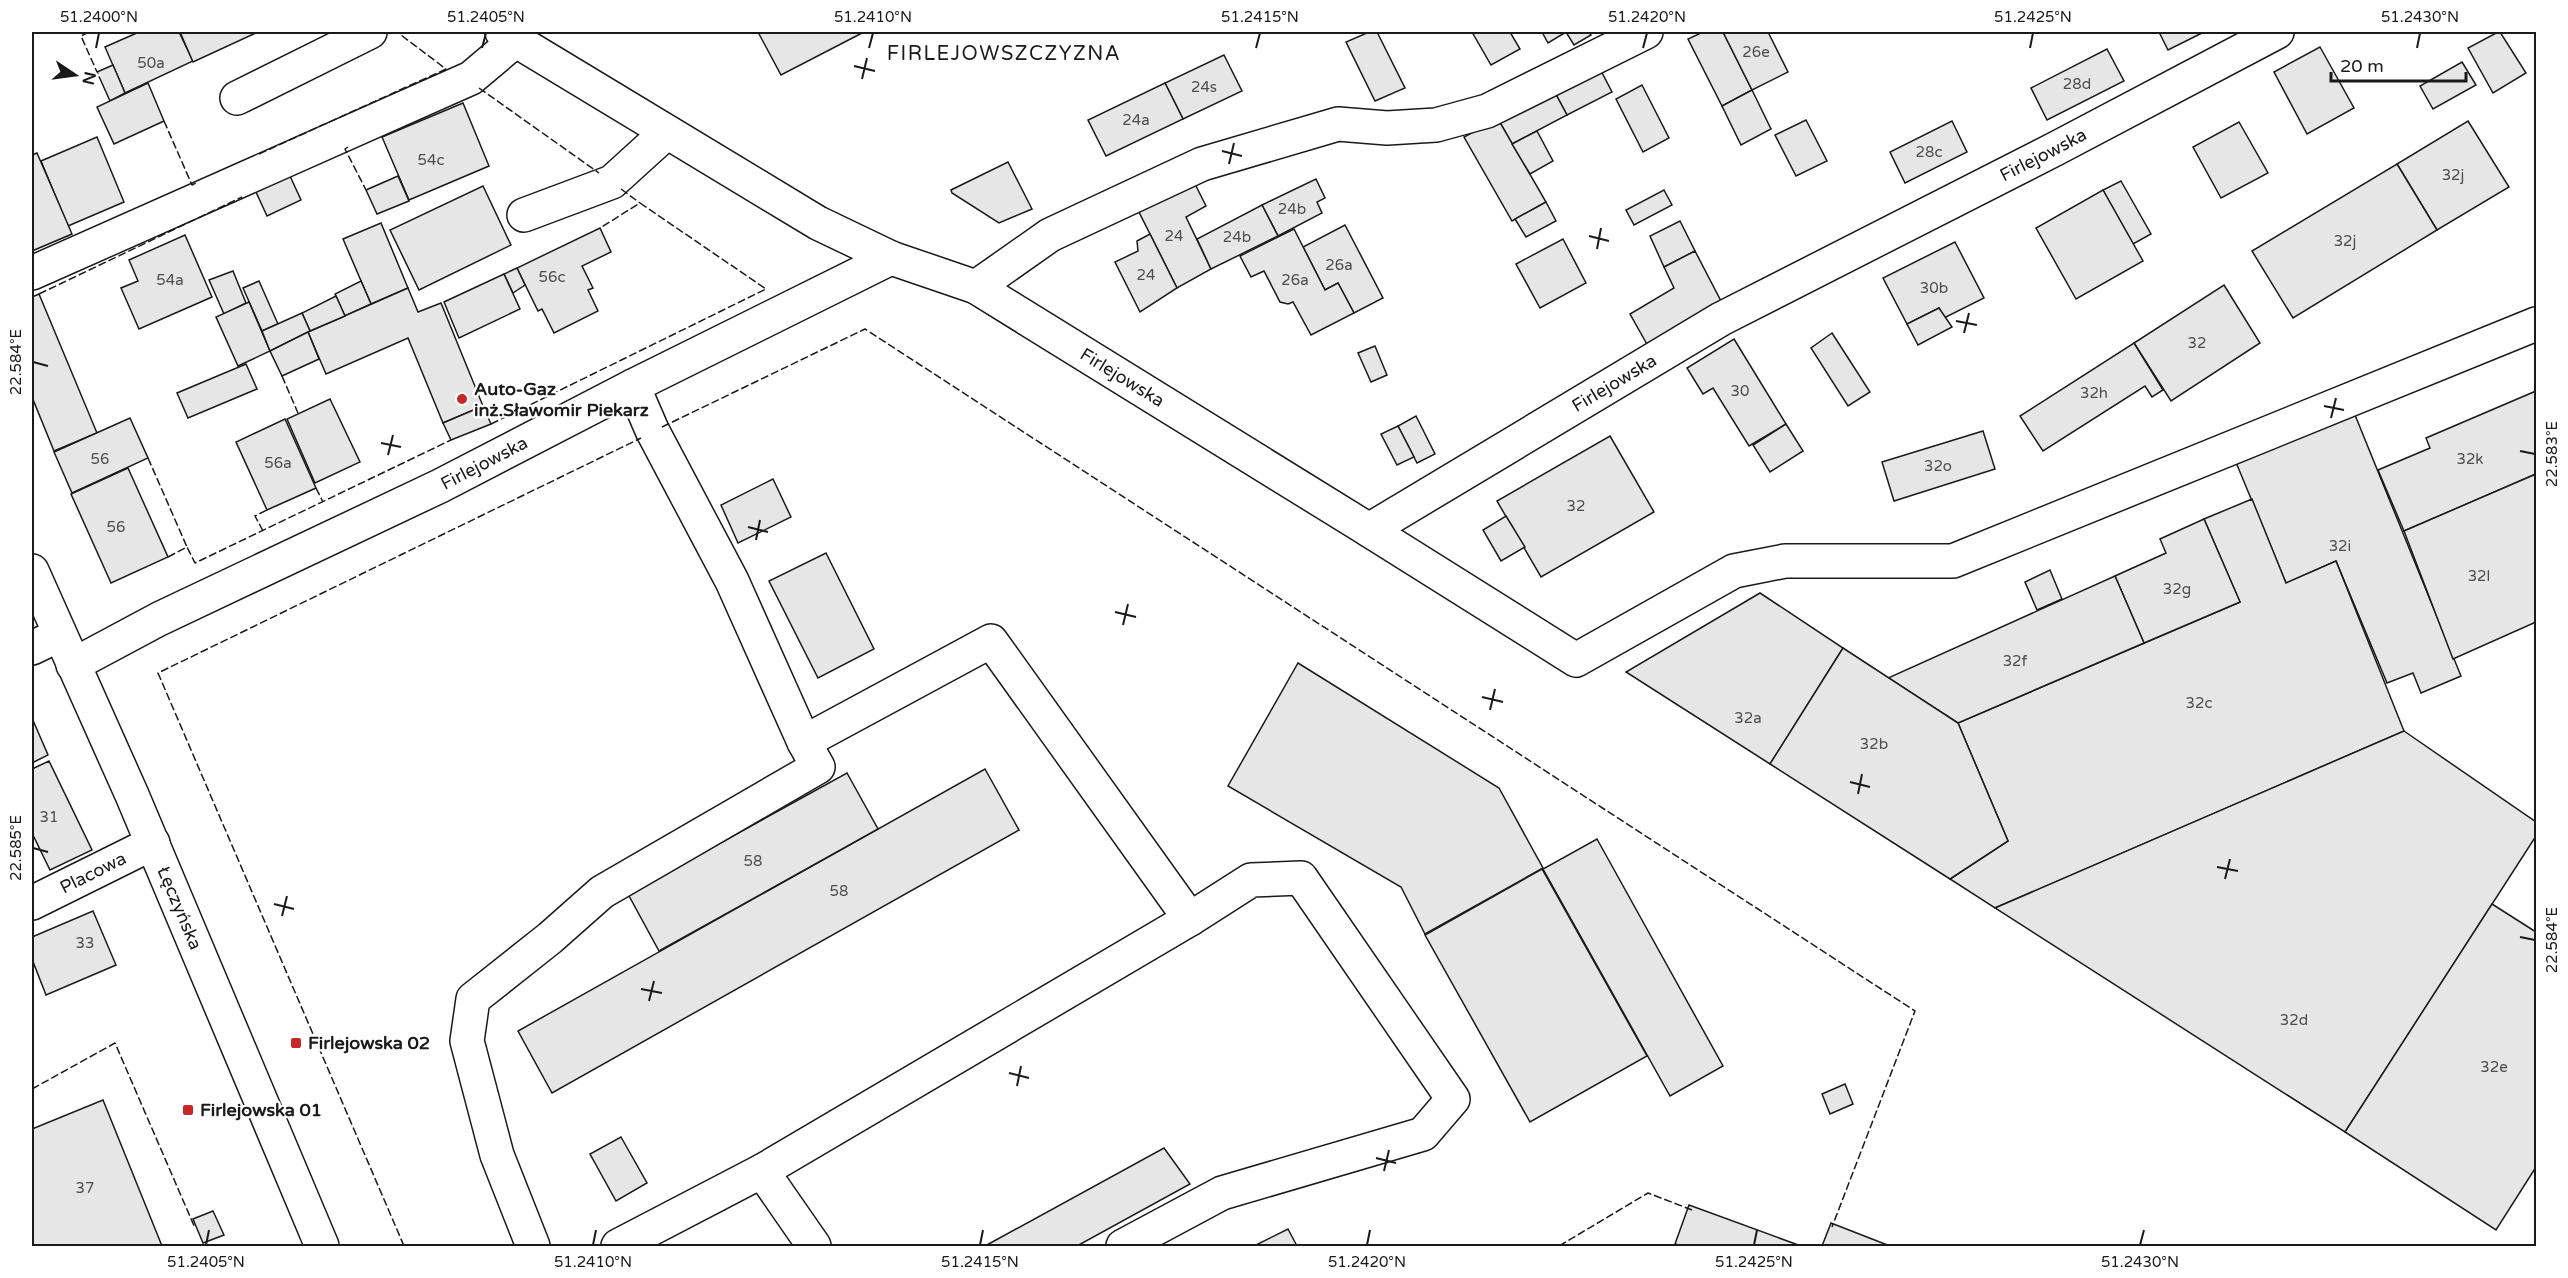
<svg xmlns="http://www.w3.org/2000/svg" width="2568" height="1278" font-family="'Varela Round',sans-serif">
<style>
.building{fill:#e6e6e6;stroke:#1a1a1a;stroke-width:1.5}
.lines{fill:none;stroke-linecap:round;stroke-linejoin:round}
.minor-casing{stroke:#1a1a1a;stroke-width:36}
.minor{stroke:#fff;stroke-width:33}
.fence{stroke:#1a1a1a;stroke-width:1.5;stroke-dasharray:8 3;stroke-linecap:butt}
.ticks{fill:none;stroke:#1a1a1a;stroke-width:2}
.poi-dot{fill:#c62828;stroke:#fff;stroke-width:2}
.labels{text-anchor:middle;dominant-baseline:central;stroke-width:4.5;stroke-linejoin:round;paint-order:stroke}
.number-label{font-size:15px;fill:#4d4d4d}
.street-label{font-size:18px;fill:#1a1a1a;stroke:#fff}
.poi-label{font-size:18px;font-weight:bold;fill:#1a1a1a;stroke:#fff;text-anchor:start}
.neighbourhood-label{font-size:20px;letter-spacing:1.5px;fill:#1a1a1a;stroke:#fff}
.neatline{fill:none;stroke:#1a1a1a;stroke-width:2}
.ticks-label{font-size:15px;text-anchor:middle;fill:#1a1a1a}
</style>
<rect width="100%" height="100%" fill="#fff"/>
<!-- building -->
<g class="building">
<path d="M139,32H179L193,61L125,93L105,47Z"/>
<path d="M180,32H258L193,62Z"/>
<path d="M758,32H864L781,75Z"/>
<path d="M1369,32H1377L1405,88L1375,101L1346,42Z"/>
<path d="M1472,32H1510L1520,49L1491,65Z"/>
<path d="M1542,32H1589L1591,35L1574,45L1566,32L1548,43Z"/>
<path d="M1703,32H1723L1752,90L1722,106L1688,39Z"/>
<path d="M1723,32H1768L1788,72L1752,90Z"/>
<path d="M2159,32H2204L2168,50Z"/>
<path d="M2498,32H2500L2526,73L2493,93L2468,48Z"/>
<path d="M2320,47L2354,108L2307,134L2274,72Z"/>
<path d="M2107,49L2124,81L2047,120L2031,88Z"/>
<path d="M1224,55L1242,91L1183,119L1165,83Z"/>
<path d="M2462,62L2476,85L2433,109L2420,86Z"/>
<path d="M113,65L125,93L110,101L97,72Z"/>
<path d="M1598,65L1612,92L1567,115L1553,89Z"/>
<path d="M148,83L164,121L114,144L97,107Z"/>
<path d="M1165,83L1183,119L1106,156L1088,120Z"/>
<path d="M1642,85L1669,138L1643,152L1616,99Z"/>
<path d="M1553,89L1567,115L1512,144L1498,119Z"/>
<path d="M1752,90L1771,129L1741,145L1722,106Z"/>
<path d="M463,103L489,166L409,200L382,137Z"/>
<path d="M1498,119L1546,202L1512,221L1464,137Z"/>
<path d="M1806,120L1827,161L1796,176L1775,135Z"/>
<path d="M1952,121L1967,152L1905,183L1890,152Z"/>
<path d="M2468,121L2509,187L2437,230L2397,164Z"/>
<path d="M2239,122L2268,173L2221,198L2193,147Z"/>
<path d="M1537,131L1553,161L1530,174L1512,144Z"/>
<path d="M97,137L124,202L68,226L41,161Z"/>
<path d="M37,153L72,234L32,251V155Z"/>
<path d="M1008,162L1032,209L999,223L952,193L951,190Z"/>
<path d="M2397,164L2437,230L2293,318L2252,251Z"/>
<path d="M290,176L301,200L267,216L256,192Z"/>
<path d="M398,176L409,201L377,214L366,190Z"/>
<path d="M1316,179L1325,198L1317,202L1322,213L1278,236L1262,205Z"/>
<path d="M2121,181L2151,234L2133,244L2103,190Z"/>
<path d="M1194,182L1206,206L1186,217L1211,269L1177,288L1138,210Z"/>
<path d="M483,186L511,245L419,290L390,230Z"/>
<path d="M1664,190L1672,205L1634,225L1626,210Z"/>
<path d="M2103,190L2143,261L2076,299L2036,228Z"/>
<path d="M1546,202L1556,221L1526,237L1515,219Z"/>
<path d="M1262,205L1278,236L1211,269L1197,239Z"/>
<path d="M1680,221L1695,251L1664,267L1650,236Z"/>
<path d="M381,223L408,288L371,304L343,239Z"/>
<path d="M1345,225L1383,298L1354,313L1338,283L1325,290L1303,247Z"/>
<path d="M600,228L611,252L582,266L593,288L588,290L598,311L554,333L542,309L538,311L517,268Z"/>
<path d="M1294,229L1325,290L1338,283L1354,313L1311,335L1293,302L1288,304L1280,302L1264,271L1251,277L1240,256Z"/>
<path d="M1150,234L1177,288L1140,312L1115,262L1138,251L1137,241Z"/>
<path d="M185,235L212,297L139,329L121,288L138,281L129,260Z"/>
<path d="M1563,239L1586,283L1540,308L1516,264Z"/>
<path d="M1955,242L1984,298L1944,318L1939,308L1907,324L1883,278Z"/>
<path d="M1695,251L1722,303L1648,346L1630,314L1674,288L1664,267Z"/>
<path d="M517,268L525,285L513,293L504,274Z"/>
<path d="M233,271L246,303L224,314L209,280Z"/>
<path d="M504,274L520,309L459,338L444,302Z"/>
<path d="M259,281L278,324L262,331L243,288Z"/>
<path d="M361,281L371,304L345,316L335,294Z"/>
<path d="M2224,285L2260,343L2171,401L2134,343Z"/>
<path d="M408,288L418,312L441,303L483,406L443,423L408,338L326,374L308,332Z"/>
<path d="M39,294L97,433L54,451L32,397V297Z"/>
<path d="M336,296L345,316L310,331L302,313Z"/>
<path d="M249,302L270,351L238,366L216,317Z"/>
<path d="M1939,308L1952,327L1918,345L1907,324Z"/>
<path d="M302,313L310,331L270,351L262,331Z"/>
<path d="M308,332L319,359L282,376L270,351Z"/>
<path d="M1832,333L1870,392L1848,406L1811,348Z"/>
<path d="M1734,339L1786,424L1749,446L1713,388L1703,394L1687,368Z"/>
<path d="M2134,343L2163,390L2152,397L2145,386L2043,451L2020,416Z"/>
<path d="M1375,346L1387,375L1371,382L1358,353Z"/>
<path d="M246,364L257,389L188,418L177,393Z"/>
<path d="M2536,391V474L2404,531L2378,470L2430,448L2426,438Z"/>
<path d="M330,399L360,462L315,483L287,419Z"/>
<path d="M483,406L491,424L451,440L443,423Z"/>
<path d="M2353,410L2461,676L2421,693L2413,673L2387,683L2336,561L2286,583L2235,460Z"/>
<path d="M1416,416L1435,454L1417,463L1398,426Z"/>
<path d="M130,418L148,458L72,493L54,452Z"/>
<path d="M285,419L316,488L267,510L236,442Z"/>
<path d="M1786,424L1803,451L1770,472L1753,445Z"/>
<path d="M1398,426L1414,457L1397,465L1381,434Z"/>
<path d="M1983,431L1995,469L1894,501L1882,462Z"/>
<path d="M1610,436L1654,512L1541,577L1497,501Z"/>
<path d="M128,468L168,557L111,583L71,494Z"/>
<path d="M2536,474V622L2453,659L2404,531Z"/>
<path d="M773,479L791,517L738,543L721,505Z"/>
<path d="M2252,499L2286,583L2336,561L2404,731L1995,908L1950,879L2008,841L1958,723L2240,602L2204,519Z"/>
<path d="M1506,516L1525,547L1501,561L1483,530Z"/>
<path d="M2204,519L2240,602L2144,643L2115,576L2166,553L2160,539Z"/>
<path d="M826,553L874,649L818,678L769,581Z"/>
<path d="M2050,570L2062,599L2037,610L2025,582Z"/>
<path d="M2115,576L2144,643L1958,723L1888,678Z"/>
<path d="M1760,593L1843,648L1770,764L1626,672Z"/>
<path d="M1843,648L1958,723L2008,841L1950,879L1770,764Z"/>
<path d="M1298,663L1499,788L1543,868L1425,934L1401,887L1228,786Z"/>
<path d="M32,718L48,755L32,763Z"/>
<path d="M2404,731L2536,822V836L2345,1132L1995,908Z"/>
<path d="M49,761L92,850L50,870L32,833V769Z"/>
<path d="M985,769L1019,830L552,1093L518,1031Z"/>
<path d="M847,773L878,829L659,951L628,894Z"/>
<path d="M1597,839L1723,1066L1670,1096L1543,869Z"/>
<path d="M1542,869L1647,1056L1530,1122L1425,935Z"/>
<path d="M2492,904L2536,932V1167L2496,1230L2345,1132Z"/>
<path d="M93,911L116,965L46,995L32,959V937Z"/>
<path d="M1845,1084L1853,1104L1830,1114L1822,1094Z"/>
<path d="M103,1100L162,1246H32V1129Z"/>
<path d="M621,1137L647,1183L616,1201L590,1154Z"/>
<path d="M1164,1148L1190,1184L1077,1246H985Z"/>
<path d="M1689,1205L1801,1246H1683L1675,1244Z"/>
<path d="M213,1211L224,1235L203,1243L193,1219Z"/>
<path d="M1831,1223L1890,1246H1822Z"/>
<path d="M1288,1229L1297,1246H1254Z"/>
</g>
<g class="lines">
<!-- minor casing -->
<g class="minor-casing">
<g id="minor">
<path id="s1" d="M502,32L818,223L891,258L976,287L1369,530L1721,319L2055,149L2277,32"/>
<path d="M237,98L370,32"/>
<path d="M524,215L612,182L667,132"/>
<path d="M32,273L471,78L516,40"/>
<path d="M976,287L1050,235L1202,164L1338,124L1387,128L1436,125L1487,111L1646,32"/>
<path d="M1369,530L1576,660L1734,571L1785,561H1953L2536,324"/>
<path id="s2" d="M32,571L132,795L322,1246"/>
<path d="M32,648L59,635"/>
<path id="s3" d="M73,665L159,619L440,486L633,386L891,258"/>
<path id="s4" d="M32,903L153,843"/>
<path d="M762,1171L814,1246"/>
<path d="M533,1246L497,1155L467,1041L473,999L550,938L602,892L818,767L804,742L732,581L652,430L633,386"/>
<path d="M618,1246L762,1171L1190,919L991,641L804,742"/>
<path d="M1123,1246L1222,1193L1423,1134L1453,1099L1301,878L1251,880L1190,919"/>
</g>
</g>
<!-- minor -->
<use href="#minor" class="minor"/>
<!-- fence -->
<g class="fence">
<path d="M89,32L81,36L97,72"/>
<path d="M479,88L599,173"/>
<path d="M164,121L192,185L196,183"/>
<path d="M348,147L345,149L366,190"/>
<path d="M259,154L446,69L397,32"/>
<path d="M621,189L640,203"/>
<path d="M39,294L242,197"/>
<path d="M282,376L298,413"/>
<path d="M491,424L766,289L640,203L600,228"/>
<path d="M662,427L865,329L1915,1011L1832,1227"/>
<path d="M148,458L187,547"/>
<path d="M316,488L323,502"/>
<path d="M263,531L255,516L267,510"/>
<path d="M168,557L187,547L195,563L451,440"/>
<path d="M32,1089L115,1043L195,1228"/>
<path d="M404,1246L158,673L641,438"/>
<path d="M1559,1246L1648,1193L1692,1210"/>
</g>
</g>
<!-- ticks -->
<path class="ticks" d="M96,48L99,33M482,48L486,33M869,48L873,33M1256,48L1260,33M1643,48L1647,33M2030,48L2033,33M2417,48L2420,33M854,66L875,71M862,79L867,58M1222,151L1242,156M1229,164L1234,143M1589,236L1609,241M1597,249L1601,228M1956,321L1977,325M1964,333L1969,313M33,362L48,366M2324,406L2344,410M2331,418L2336,398M381,443L401,447M2520,451L2535,454M388,455L393,435M748,527L768,532M756,540L760,520M1115,612L1136,617M1123,625L1128,604M1482,697L1503,702M1490,710L1495,689M1850,782L1870,787M1858,794L1862,774M33,848L48,852M2217,867L2238,871M2225,879L2230,859M274,904L294,909M282,916L287,896M2520,937L2535,940M641,989L662,993M649,1001L654,981M1009,1073L1029,1078M1017,1086L1021,1066M1376,1158L1396,1163M1384,1171L1389,1150M206,1245L209,1230M593,1245L596,1230M980,1245L983,1230M1367,1245L1370,1230M1754,1245L1757,1230M2140,1245L2144,1230"/>
<!-- markers -->
<g class="poi-dot">
<circle cx="462" cy="399" r="6"/>
<rect x="290" y="1037" width="12" height="12" rx="3"/>
<rect x="182" y="1104" width="12" height="12" rx="3"/>
</g>
<g class="labels">
<!-- number labels -->
<g class="number-label">
<text x="1756" y="52">26e</text>
<text x="151" y="63">50a</text>
<text x="2077" y="84">28d</text>
<text x="1204" y="87">24s</text>
<text x="1136" y="120">24a</text>
<text x="1929" y="152">28c</text>
<text x="431" y="160">54c</text>
<text x="2453" y="175">32j</text>
<text x="1292" y="209">24b</text>
<text x="1174" y="236">24</text>
<text x="1237" y="237">24b</text>
<text x="2345" y="241">32j</text>
<text x="1339" y="265">26a</text>
<text x="1146" y="275">24</text>
<text x="552" y="277">56c</text>
<text x="170" y="280">54a</text>
<text x="1295" y="280">26a</text>
<text x="1934" y="288">30b</text>
<text x="2197" y="343">32</text>
<text x="1740" y="391">30</text>
<text x="2094" y="393">32h</text>
<text x="100" y="459">56</text>
<text x="2470" y="459">32k</text>
<text x="278" y="463">56a</text>
<text x="1938" y="466">32o</text>
<text x="1576" y="506">32</text>
<text x="116" y="527">56</text>
<text x="2340" y="546">32i</text>
<text x="2479" y="576">32l</text>
<text x="2177" y="589">32g</text>
<text x="2015" y="661">32f</text>
<text x="2199" y="703">32c</text>
<text x="1748" y="718">32a</text>
<text x="1874" y="744">32b</text>
<text x="49" y="817">31</text>
<text x="753" y="861">58</text>
<text x="839" y="891">58</text>
<text x="85" y="943">33</text>
<text x="2294" y="1020">32d</text>
<text x="2494" y="1067">32e</text>
<text x="85" y="1188">37</text>
</g>
<!-- street labels -->
<g class="street-label">
<text stroke="none"><textPath href="#s1" startOffset="1774">Firlejowska</textPath></text>
<text stroke="none"><textPath href="#s1" startOffset="712">Firlejowska</textPath></text>
<text stroke="none"><textPath href="#s1" startOffset="1288">Firlejowska</textPath></text>
<text stroke="none"><textPath href="#s3" startOffset="458">Firlejowska</textPath></text>
<text stroke="none"><textPath href="#s4" startOffset="68">Placowa</textPath></text>
<text stroke="none"><textPath href="#s2" startOffset="368">Łęczyńska</textPath></text>
</g>
<!-- poi labels -->
<g class="poi-label">
<text x="474" y="389">Auto-Gaz<tspan x="474" dy="21">inż.Sławomir Piekarz</tspan></text>
<text x="308" y="1043">Firlejowska 02</text>
<text x="200" y="1110">Firlejowska 01</text>
</g>
<!-- neighbourhood labels -->
<g class="neighbourhood-label">
<text x="1004" y="54">FIRLEJOWSZCZYZNA</text>
</g>
</g>
<!-- border -->
<rect width="2568" height="1278" fill="none" stroke="#ffffff" stroke-width="66"/>
<!-- north arrow -->
<g transform="translate(75 75) rotate(103)" stroke="#ffffff" stroke-width="4.5" paint-order="stroke">
<path d="M0-4.5L10 22L0 15L-10 22Z" fill="#1a1a1a"/>
<text y="-9" font-size="16" font-weight="bold" text-anchor="middle" fill="#1a1a1a">N</text>
</g>
<!-- scale -->
<path d="M2331 72v9h135v-9" fill="none" stroke="#1a1a1a" stroke-width="3"/>
<text x="2340" y="72" font-size="18" fill="#1a1a1a" stroke="#ffffff" stroke-width="4.5" paint-order="stroke">20 m</text>
<rect x="33" y="33" width="2502" height="1212" class="neatline"/>
<g class="ticks-label">
<text x="99" y="22">51.2400°N</text>
<text x="486" y="22">51.2405°N</text>
<text x="873" y="22">51.2410°N</text>
<text x="1260" y="22">51.2415°N</text>
<text x="1647" y="22">51.2420°N</text>
<text x="2033" y="22">51.2425°N</text>
<text x="2420" y="22">51.2430°N</text>
<text transform="translate(16 362) rotate(-90)" y="5">22.584°E</text>
<text transform="translate(2552 454) rotate(-90)" y="5">22.583°E</text>
<text transform="translate(16 848) rotate(-90)" y="5">22.585°E</text>
<text transform="translate(2552 940) rotate(-90)" y="5">22.584°E</text>
<text x="206" y="1267">51.2405°N</text>
<text x="593" y="1267">51.2410°N</text>
<text x="980" y="1267">51.2415°N</text>
<text x="1367" y="1267">51.2420°N</text>
<text x="1754" y="1267">51.2425°N</text>
<text x="2140" y="1267">51.2430°N</text>
</g>
</svg>
